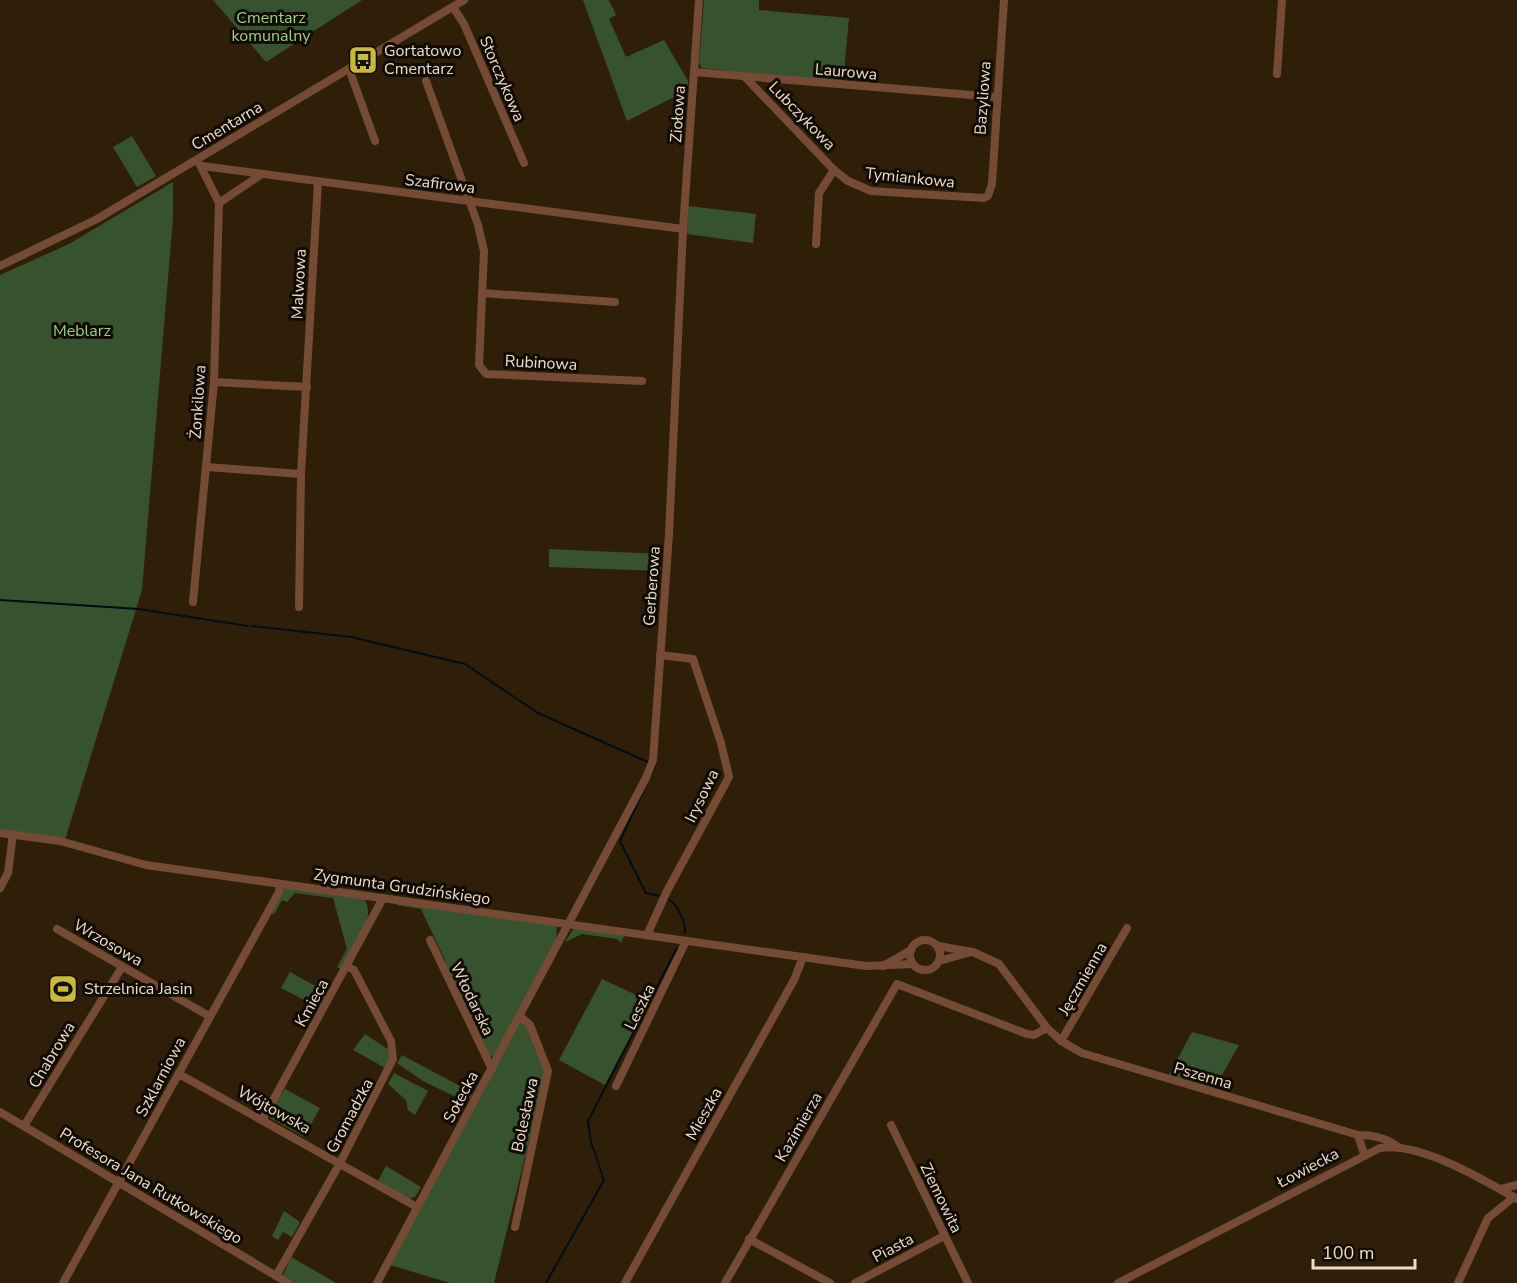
<svg xmlns="http://www.w3.org/2000/svg" width="1517" height="1283" font-family="'Nunito Sans',sans-serif">
<style>
.green{fill:#37522e}
.lines{fill:none;stroke-linecap:round;stroke-linejoin:round}
.stream{stroke:#000d16;stroke-width:2}
.minor{stroke:#764b36;stroke-width:8}
.labels{text-anchor:middle;dominant-baseline:central;stroke-width:6;stroke-linejoin:round;paint-order:stroke}
.park-label{font-size:16px;fill:#98d184;stroke:#120b03}
.poi-label{font-size:16px;fill:#e9ddd0;stroke:#120b03;text-anchor:start}
.street-label{font-size:16px;fill:#e9ddd0;stroke:#120b03}
</style>
<rect width="100%" height="100%" fill="#301f08"/>
<!-- green -->
<g class="green">
<path d="M213,0H362L266,62Z"/>
<path d="M583,0H609L616,15L609,19L626,57L664,40L688,81V90L627,121Z"/>
<path d="M704,0H759V10L849,18L843,83L702,68L699,63Z"/>
<path d="M132,136L156,176L137,187L113,147Z"/>
<path d="M173,182V218L142,590L65,840L0,829V275L69,244Z"/>
<path d="M688,206L756,214L753,243L687,234Z"/>
<path d="M549,549L661,554V571L549,567Z"/>
<path d="M285,887L364,898C378,921 352,949 341,969L337,967L347,949L333,898L295,893L287,902L282,900L274,915L272,913Z"/>
<path d="M400,901L557,926L556,942L494,1057L489,1056L448,979L445,960L421,909L396,905Z"/>
<path d="M576,925L627,930L621,943L617,939L582,934L565,942Z"/>
<path d="M290,972L328,993L319,1008L281,988Z"/>
<path d="M602,979L649,1001L605,1085L559,1060Z"/>
<path d="M521,1018C534,1032 544,1056 545,1075L494,1283H450L390,1265Z"/>
<path d="M1192,1032L1239,1045L1214,1089L1169,1075Z"/>
<path d="M365,1034L391,1051L387,1069L353,1050Z"/>
<path d="M402,1055L473,1093L470,1099L462,1100L423,1081L397,1063Z"/>
<path d="M394,1073L428,1091L415,1115L408,1110L406,1100L388,1084Z"/>
<path d="M285,1089L320,1108L304,1137L270,1118L272,1109Z"/>
<path d="M386,1166L421,1187L415,1197L408,1199L378,1181Z"/>
<path d="M284,1211L300,1222L292,1237L283,1232L278,1240L272,1236Z"/>
<path d="M291,1257L336,1283H293L283,1275Z"/>
</g>
<g class="lines">
<!-- stream -->
<g class="stream">
<path d="M0,600L139,609L248,626"/>
<path d="M252,626L351,637L465,664L538,713L650,763"/>
<path d="M655,766L620,841L646,893L660,896"/>
<path d="M667,898C677,904 686,921 685,933"/>
<path d="M546,1283L604,1180L591,1142L588,1121L677,948"/>
</g>
<!-- minor -->
<g class="minor">
<path d="M453,7L464,24L524,163"/>
<path d="M349,69L375,141"/>
<path d="M694,72L996,97"/>
<path d="M1277,74L1282,0"/>
<path d="M745,77L834,170L819,193L816,244"/>
<path d="M426,81L478,225L484,251L479,365L486,374L642,381"/>
<path d="M200,165L219,203"/>
<path d="M202,166L683,229"/>
<path d="M834,170L848,181L871,191L984,198L988,196L992,184L1004,0"/>
<path d="M0,266L97,219L464,0"/>
<path d="M482,293L615,302"/>
<path d="M214,382L307,387"/>
<path d="M207,467L301,474"/>
<path d="M193,602L214,382L219,203L262,174"/>
<path d="M299,607L301,474L318,182"/>
<path d="M0,833L60,841L146,865L866,966L913,964"/>
<path d="M0,888L8,873L13,834"/>
<path d="M57,929L209,1016"/>
<path d="M647,935L667,891L729,777L721,743L693,659L660,655"/>
<circle cx="925" cy="955" r="15"/>
<path d="M430,940L492,1069"/>
<path d="M938,946L973,952L999,964L1047,1028L1061,1041L1082,1053L1358,1135C1372,1135 1387,1138 1398,1147"/>
<path d="M939,961L971,952"/>
<path d="M883,966L911,950"/>
<path d="M1061,1041L1127,928"/>
<path d="M179,1074L417,1207"/>
<path d="M616,1086L686,941"/>
<path d="M0,1112L288,1283"/>
<path d="M263,1119L383,898"/>
<path d="M891,1125L968,1283"/>
<path d="M24,1126L122,967"/>
<path d="M1358,1135L1364,1154"/>
<path d="M1501,1189L1517,1185"/>
<path d="M515,1227L548,1071L530,1025L520,1016"/>
<path d="M749,1239L830,1283"/>
<path d="M276,1276L340,1163L393,1059L391,1041L354,970L348,967"/>
<path d="M63,1283L279,892L280,884"/>
<path d="M377,1283L646,778L653,760L669,534L683,229L699,0"/>
<path d="M625,1283L794,980L803,957"/>
<path d="M725,1283L897,984L1027,1034L1034,1035L1047,1028"/>
<path d="M855,1283L944,1236"/>
<path d="M1118,1283L1380,1148C1419,1141 1484,1180 1517,1199"/>
<path d="M1458,1283L1488,1218L1514,1197"/>
</g>
</g>
<!-- icons -->
<defs>
<g id="bus-square" transform="scale(1.5)"><rect x="-9" y="-9" width="18" height="18" rx="4" fill="#caba3a" stroke="#120b03"/><path d="M-5-6H5V4H4V6H2V4H-2V6H-4V4H-5ZM-3.5-4V0h7V-4ZM-3.5 1.2v1.5H-2V1.2ZM2 1.2v1.5H3.5V1.2Z" fill="#111"/></g>
<g id="stadium-square" transform="scale(1.5)"><rect x="-9" y="-9" width="18" height="18" rx="4" fill="#caba3a" stroke="#120b03"/><path d="M0-5a6.5 5 0 1 0 0 10a6.5 5 0 1 0 0-10ZM-3.5-1.8h7v3.6h-7Z" fill="#111"/></g>
</defs>
<g fill-rule="evenodd">
<use href="#bus-square" x="363" y="60"/>
<use href="#stadium-square" x="63" y="989"/>
</g>
<g class="labels">
<!-- park labels -->
<g class="park-label">
<text x="271" y="18">Cmentarz<tspan x="271" dy="18">komunalny</tspan></text>
<text x="82" y="331">Meblarz</text>
</g>
<!-- poi labels -->
<g class="poi-label">
<text x="384" y="51">Gortatowo<tspan x="384" dy="18">Cmentarz</tspan></text>
<text x="84" y="989">Strzelnica Jasin</text>
</g>
<!-- street labels -->
<g class="street-label">
<text transform="translate(846 72) rotate(5)">Laurowa</text>
<text transform="translate(502 79) rotate(67)">Storczykowa</text>
<text transform="translate(983 98) rotate(-86)">Bazyliowa</text>
<text transform="translate(678 114) rotate(-86)">Ziołowa</text>
<text transform="translate(802 116) rotate(46)">Lubczykowa</text>
<text transform="translate(227 126) rotate(-31)">Cmentarna</text>
<text transform="translate(910 178) rotate(6)">Tymiankowa</text>
<text transform="translate(440 184) rotate(7)">Szafirowa</text>
<text transform="translate(299 284) rotate(-87)">Malwowa</text>
<text transform="translate(541 363) rotate(3)">Rubinowa</text>
<text transform="translate(198 402) rotate(-86)">Żonkilowa</text>
<text transform="translate(652 586) rotate(-86)">Gerberowa</text>
<text transform="translate(702 796) rotate(-64)">Irysowa</text>
<text transform="translate(402 887) rotate(8)">Zygmunta Grudzińskiego</text>
<text transform="translate(108 943) rotate(30)">Wrzosowa</text>
<text transform="translate(1083 979) rotate(-60)">Jęczmienna</text>
<text transform="translate(472 999) rotate(64)">Włodarska</text>
<text transform="translate(312 1003) rotate(-61)">Kmieca</text>
<text transform="translate(640 1007) rotate(-64)">Leszka</text>
<text transform="translate(52 1055) rotate(-59)">Chabrowa</text>
<text transform="translate(1203 1076) rotate(16)">Pszenna</text>
<text transform="translate(161 1077) rotate(-62)">Szklarniowa</text>
<text transform="translate(461 1097) rotate(-62)">Sołecka</text>
<text transform="translate(274 1110) rotate(29)">Wójtowska</text>
<text transform="translate(704 1114) rotate(-61)">Mieszka</text>
<text transform="translate(525 1115) rotate(-78)">Bolesława</text>
<text transform="translate(350 1116) rotate(-62)">Gromadzka</text>
<text transform="translate(799 1127) rotate(-60)">Kazimierza</text>
<text transform="translate(1308 1168) rotate(-28)">Łowiecka</text>
<text transform="translate(151 1186) rotate(31)">Profesora Jana Rutkowskiego</text>
<text transform="translate(941 1198) rotate(64)">Ziemowita</text>
<text transform="translate(893 1248) rotate(-28)">Piasta</text>
</g>
</g>
<!-- scale -->
<path d="M1313 1259v9h102v-9" fill="none" stroke="#e9ddd0" stroke-width="3"/>
<text x="1322" y="1259" font-size="18" fill="#e9ddd0" stroke="#120b03" stroke-width="4.5" paint-order="stroke">100 m</text>
</svg>
